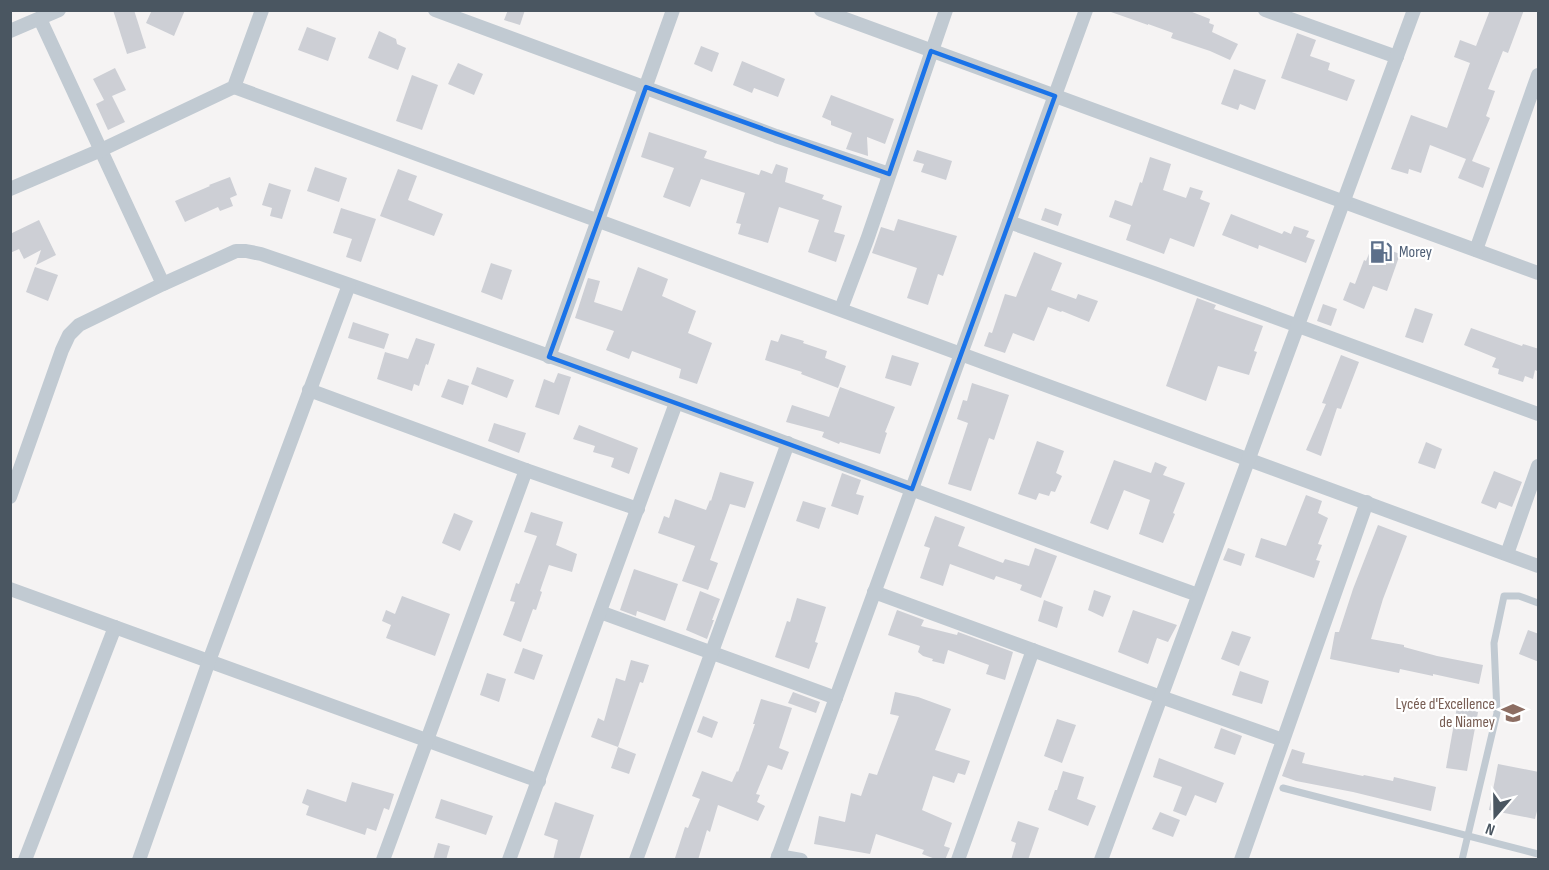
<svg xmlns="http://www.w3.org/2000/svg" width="1549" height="870" font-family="'Sofia Sans Condensed',sans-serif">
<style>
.building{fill:#cdcfd5}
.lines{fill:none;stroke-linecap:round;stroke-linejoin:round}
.service{stroke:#c1cad2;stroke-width:7}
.minor{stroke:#c1cad2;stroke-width:14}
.marked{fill:none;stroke:#1a73e8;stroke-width:4.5;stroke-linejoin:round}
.labels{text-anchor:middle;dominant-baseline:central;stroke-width:4.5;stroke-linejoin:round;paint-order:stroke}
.service-label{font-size:16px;fill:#4e5e75;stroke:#fff;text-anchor:start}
.education-label{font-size:16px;fill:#785e54;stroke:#fff;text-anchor:end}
</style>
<rect width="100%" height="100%" fill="#f5f3f3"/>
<!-- building -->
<g class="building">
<path d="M113,10H134L146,48L127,54Z"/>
<path d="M152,10H185L174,36L146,23Z"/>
<path d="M508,10H525L520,25L504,20Z"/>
<path d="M1112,10H1187L1210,19L1209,23L1214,25L1212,32L1238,44L1230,60L1210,51L1171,38L1173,33L1148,24V25L1111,12Z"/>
<path d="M1490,10H1524L1508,53L1503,51L1488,89L1495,91L1486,116L1490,118L1472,161L1490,168L1483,188L1458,178L1466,159L1430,145L1421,173L1409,169L1408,174L1391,169L1411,115L1447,128L1470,63L1454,57L1460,40L1476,46Z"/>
<path d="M307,27L336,38L328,61L298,50Z"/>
<path d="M379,31L396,39L397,44L406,48L398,70L368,58Z"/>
<path d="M1297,33L1316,40L1310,56L1330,63L1328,70L1355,80L1347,101L1281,78Z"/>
<path d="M701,46L719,53L712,72L694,64Z"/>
<path d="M742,61L785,79L778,97L754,88L752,93L733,85Z"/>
<path d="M458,63L483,74L474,95L448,84Z"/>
<path d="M115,68L126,90L112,96L125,122L108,130L96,104L104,100L93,79Z"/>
<path d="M1234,69L1266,80L1255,110L1240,104L1238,110L1221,104Z"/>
<path d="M412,75L438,85L422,130L396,121Z"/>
<path d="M831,95L894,119L885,144L867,137L868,156L846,149L852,133L831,125V121L822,117Z"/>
<path d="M649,132L707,151L704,158L759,175L761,170L772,174L776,164L788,168L785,182L824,195L822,199L842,206L834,232L845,235L836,262L808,252L819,220L779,207L768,243L738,234L741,224L736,223L745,193L701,179L690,207L663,197L674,168L641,157Z"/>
<path d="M917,150L952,161L946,180L921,172L924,164L913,161Z"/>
<path d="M1150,157L1171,164L1163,190L1186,198L1190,187L1203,191L1200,199L1210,203L1194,247L1170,238L1164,254L1126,240L1131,225L1109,217L1115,200L1132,206L1140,182L1142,183Z"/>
<path d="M315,167L347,178L339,202L307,191Z"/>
<path d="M398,169L417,176L408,200L443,214L434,236L380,216Z"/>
<path d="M230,177L237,195L230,198L233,206L220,211L218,207L185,222L175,201L210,186L209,185Z"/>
<path d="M269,183L291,190L282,219L270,216L272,208L262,205Z"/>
<path d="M341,208L376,219L361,262L346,257L352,239L333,233Z"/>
<path d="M1045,208L1062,214L1058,226L1041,220Z"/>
<path d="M1231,214L1282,234L1284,231L1291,234L1294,226L1309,231L1306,237L1315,240L1306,263L1259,245L1258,249L1222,235Z"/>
<path d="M898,219L957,236L943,276L938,274L928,305L907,298L917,268L872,253L881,227L894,231Z"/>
<path d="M39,220L56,255L36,265L41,250L24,259L19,249L10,253V234Z"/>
<path d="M1373,244L1400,254L1387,291L1373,286L1364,309L1343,300L1350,282L1355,284L1364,260L1366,261Z"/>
<path d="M1034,252L1062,263L1051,290L1076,299L1078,294L1098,301L1089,322L1062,311L1061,312L1048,307L1034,341L1013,333L1005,353L984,346L989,332L992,333L1005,294L1016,297Z"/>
<path d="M491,263L512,270L502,300L481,292Z"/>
<path d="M35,267L58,275L48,301L26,292Z"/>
<path d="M638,267L668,279L662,296L696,311L688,333L712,343L697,384L679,378L681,369L632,351L629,359L606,350L614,331L575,318L588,278L600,281L594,302L622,311Z"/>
<path d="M1197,298L1216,305L1214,309L1263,326L1254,351L1257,352L1249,375L1218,366L1206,401L1166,386Z"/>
<path d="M1323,304L1337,309L1331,326L1317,321Z"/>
<path d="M1415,308L1433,314L1423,343L1405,337Z"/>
<path d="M353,322L389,334L384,349L348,338Z"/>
<path d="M1471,328L1522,346L1523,344L1539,349V372L1535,370L1533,379L1525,376L1523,382L1498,374L1499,369L1492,367L1496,358L1464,345Z"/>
<path d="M781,334L804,341L803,343L827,351L825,358L846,366L838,388L801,374L802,372L765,360L771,340L778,342Z"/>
<path d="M416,338L435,344L428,365L426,364L419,386L414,384L412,391L377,379L385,352L408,359Z"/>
<path d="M892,355L919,363L911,386L885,378Z"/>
<path d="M1341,355L1359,362L1341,409L1337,408L1321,456L1306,450L1326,404L1322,403Z"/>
<path d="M477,367L514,380L507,398L471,384Z"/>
<path d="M558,373L571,377L559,415L535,407L544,379L554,383Z"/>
<path d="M448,379L469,386L463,405L441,397Z"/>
<path d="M972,383L1009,395L994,440L989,438L971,491L948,484L968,423L957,419L963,400L967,401Z"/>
<path d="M840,387L895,407L885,432L887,433L880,454L840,442L839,444L822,437L824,432L786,422L792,405L829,417Z"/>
<path d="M494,423L526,433L519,453L488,441Z"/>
<path d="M579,425L638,448L629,474L611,467L614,458L593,452L595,446L573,439Z"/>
<path d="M1037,441L1064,451L1056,473L1062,476L1055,492L1051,491L1049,496L1039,493L1036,500L1018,494Z"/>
<path d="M1426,442L1442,449L1435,469L1418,463Z"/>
<path d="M1114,460L1151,473L1155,462L1167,467L1163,475L1185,483L1173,513L1175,514L1163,543L1139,534L1150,500L1124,490L1108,530L1090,523Z"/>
<path d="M1494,471L1522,482L1512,507L1499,502L1496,509L1481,503Z"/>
<path d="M720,472L754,482L745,508L730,504L710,560L718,563L708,590L682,581L695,546L658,533L664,516L669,518L675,499L706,510L710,500L711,501Z"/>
<path d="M842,473L861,480L856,494L864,496L858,515L831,506Z"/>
<path d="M1306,495L1322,501L1318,513L1328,518L1318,544L1322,545L1316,560L1320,561L1314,578L1255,557L1261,538L1286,546Z"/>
<path d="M803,501L826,508L819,529L796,521Z"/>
<path d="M531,512L563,522L556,545L577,554L572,572L549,565L540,591L542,592L536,610L533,609L521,642L503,635L515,602L510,601L516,583L519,584L537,536L524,532Z"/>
<path d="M454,513L473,521L460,551L442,543Z"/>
<path d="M935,516L965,527L958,546L1003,563L1005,559L1029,566L1035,548L1057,556L1041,598L1020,590L1022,585L996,576L994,580L950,564L943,586L920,578L930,548L924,546Z"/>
<path d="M1378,525L1407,536L1383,599L1371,639L1404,645V647L1437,656L1483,665L1479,684L1433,674V676L1400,669L1399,673L1330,659L1335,632H1339L1353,589Z"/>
<path d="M1228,548L1245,554L1241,566L1223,560Z"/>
<path d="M634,569L678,584L665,621L637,611L636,616L620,610Z"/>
<path d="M1094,590L1111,596L1103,617L1088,610Z"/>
<path d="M700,591L720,599L712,620H714L707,639L686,630Z"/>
<path d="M402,596L450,614L435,656L386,638L391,625L382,621L386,610L395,614Z"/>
<path d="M797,598L826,607L815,642L818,643L809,669L775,657L787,621L790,622Z"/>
<path d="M1044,600L1063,607L1057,628L1038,621Z"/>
<path d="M897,610L924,620L921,626L957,635L958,632L1013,652L1005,680L986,674L989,665L948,650L944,664L932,661L933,659L923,656L918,652L920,646L888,635Z"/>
<path d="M1133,610L1177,625L1168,642L1157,638L1148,664L1118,652Z"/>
<path d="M1528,630L1539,634V662L1519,654Z"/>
<path d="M1232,631L1251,637L1239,666L1221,659Z"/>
<path d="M523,648L543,655L534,680L514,673Z"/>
<path d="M631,660L649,665L643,683L640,682L618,747L591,737L598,718L604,721L616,678L625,681Z"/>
<path d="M1240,671L1269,681L1262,704L1232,695Z"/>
<path d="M487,673L506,679L499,702L480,695Z"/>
<path d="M793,692L820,702L816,713L788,703Z"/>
<path d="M895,692L918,697L951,709L935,750L970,761L965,775L958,773L954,783L933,776L922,810L952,823L944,846L950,848L945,860H938L922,854L924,850L876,834L870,854L814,844L819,816L845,822L851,793L861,796L869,773L877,775L899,716L890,714Z"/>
<path d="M761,699L792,708L779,748L789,752L782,770L768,765L756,794L760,795L757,802L765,806L758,821L718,805L710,832L707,830L698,860H682L675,858L685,827L688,828L700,799L692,796L702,771L732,782L737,771L738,772L755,724H753Z"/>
<path d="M1457,707L1478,712L1467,771L1446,768Z"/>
<path d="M703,716L718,722L712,738L697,732Z"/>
<path d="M1057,719L1076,725L1062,763L1044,756Z"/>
<path d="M1221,728L1242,736L1235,755L1214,748Z"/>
<path d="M618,747L636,754L629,774L611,768Z"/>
<path d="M1292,749L1305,753L1302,763L1363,776L1364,775L1393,781L1394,777L1436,787L1431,811L1353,792L1296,781L1282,776Z"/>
<path d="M1159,758L1224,783L1216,803L1195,795L1186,816L1173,811L1182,787L1153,777Z"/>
<path d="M1498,764L1539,772V803L1535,819L1489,810Z"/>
<path d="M1063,771L1084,777L1077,799L1096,806L1088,826L1048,810L1055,790H1057Z"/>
<path d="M352,782L394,794L389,810L384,808L376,831L367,828L365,835L306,815L309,806L302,803L307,789L346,802Z"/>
<path d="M441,799L493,816L486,835L435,818Z"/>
<path d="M555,802L594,815L579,860H553L558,840L544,835Z"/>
<path d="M1160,812L1180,820L1173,837L1152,829Z"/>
<path d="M1018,821L1039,828L1028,860H1011L1016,843L1011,841Z"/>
<path d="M438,843L450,846L446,860H433Z"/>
</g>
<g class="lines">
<!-- service -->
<g class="service">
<path d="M1283,788L1538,854"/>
<path d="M1462,860L1497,713L1494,643L1504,596H1519L1538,603"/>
</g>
<!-- minor -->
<g class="minor">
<path d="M435,10L776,136L889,174"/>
<path d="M821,10L1538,273"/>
<path d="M1265,10L1397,57"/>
<path d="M40,19L163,284"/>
<path d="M10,31L59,10"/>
<path d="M234,87L1538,566"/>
<path d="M10,189L101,150L234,87L262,10"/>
<path d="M1009,222L1154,273L1538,414"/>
<path d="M1476,250L1538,75"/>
<path d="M841,309L867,240L946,10"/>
<path d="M549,357L673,10"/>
<path d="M309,390L526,470L638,509"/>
<path d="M10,497L62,350L69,335L79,325L163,284L236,251H246L261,254C438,315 614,379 789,444C926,494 1061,546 1198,595"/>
<path d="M1507,554L1538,466"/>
<path d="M10,589L539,781"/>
<path d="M874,592L1161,697L1283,740"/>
<path d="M600,612L836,698"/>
<path d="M778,856L801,860"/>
<path d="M25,860L115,627"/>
<path d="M139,860L209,661L349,285"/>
<path d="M383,860L526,470"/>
<path d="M509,860L676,403"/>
<path d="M636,860L788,443"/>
<path d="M777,860L1086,10"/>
<path d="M958,860L1033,650"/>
<path d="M1101,860L1414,10"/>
<path d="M1241,860L1367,502"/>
</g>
</g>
<!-- marked area -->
<path class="marked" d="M931,51L1055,96L912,489L549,357L646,87L889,174Z"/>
<!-- icons -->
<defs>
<g id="fuel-bare" transform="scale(1.8)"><path d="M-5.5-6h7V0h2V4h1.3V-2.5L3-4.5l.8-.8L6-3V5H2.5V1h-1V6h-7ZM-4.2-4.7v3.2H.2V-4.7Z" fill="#5c6f8a" stroke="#fff" stroke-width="2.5" paint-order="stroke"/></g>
<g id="school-bare" transform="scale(1.8)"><path d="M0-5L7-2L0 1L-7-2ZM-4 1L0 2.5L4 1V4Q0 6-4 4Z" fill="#8d6e63" stroke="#fff" stroke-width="2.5" paint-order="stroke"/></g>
</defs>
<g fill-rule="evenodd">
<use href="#fuel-bare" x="1381" y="252"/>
<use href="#school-bare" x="1513" y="713"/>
</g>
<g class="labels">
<!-- service labels -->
<g class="service-label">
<text x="1399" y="252">Morey</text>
</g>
<!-- education labels -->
<g class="education-label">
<text x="1495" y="704">Lycée d'Excellence<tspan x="1495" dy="18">de Niamey</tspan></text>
</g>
</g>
<!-- border -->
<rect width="1549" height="870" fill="none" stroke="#4a5661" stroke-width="24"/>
<!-- north arrow -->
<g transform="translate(1495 816) rotate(200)" stroke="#ffffff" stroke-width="4.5" paint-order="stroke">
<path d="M0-4.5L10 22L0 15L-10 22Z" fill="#4a5661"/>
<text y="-9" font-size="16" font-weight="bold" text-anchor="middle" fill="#4a5661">N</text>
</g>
</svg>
